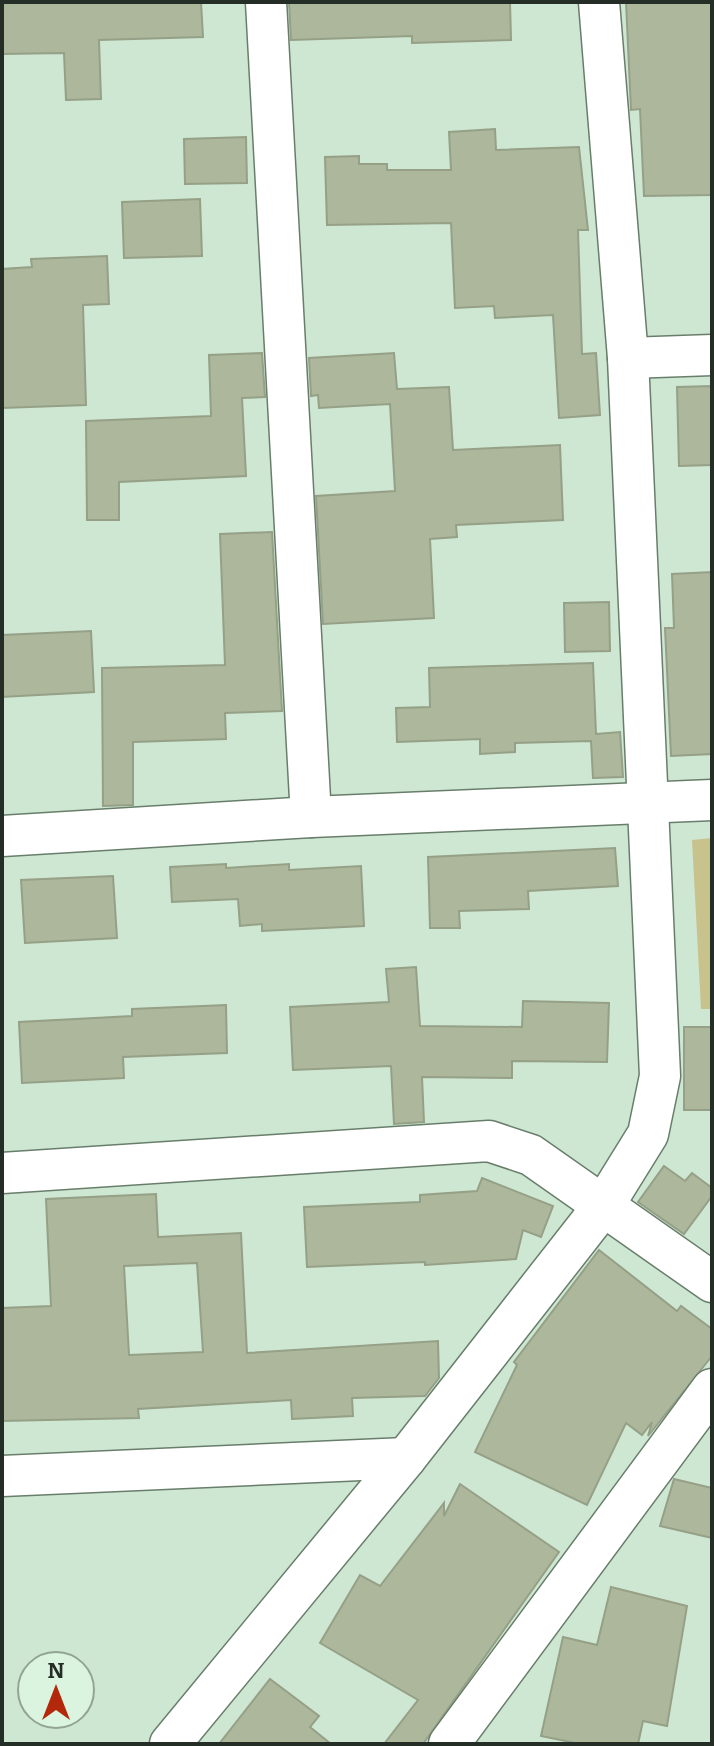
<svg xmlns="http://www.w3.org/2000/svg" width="714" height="1746" font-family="Bitter,serif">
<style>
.green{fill:#c8c28d}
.building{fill:#acb79c;stroke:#95a086;stroke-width:2;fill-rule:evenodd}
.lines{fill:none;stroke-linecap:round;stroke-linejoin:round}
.minor-casing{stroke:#687e6b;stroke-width:43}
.minor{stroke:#fff;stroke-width:40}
</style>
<rect width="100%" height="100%" fill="#cee7d2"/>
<!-- green -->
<path class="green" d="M712,838V1009H701L692,840Z"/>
<!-- building -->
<g class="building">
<path d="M2,2H201L203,37L99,40L101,99L66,100L64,53L2,54Z"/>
<path d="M289,2H510L511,40L412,43V36L291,40Z"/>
<path d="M626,2H712V195L644,196L640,109L631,110Z"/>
<path d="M495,129L496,150L579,147L588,230H578L582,354L596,353L600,415L559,418L553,315L495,318L494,306L455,308L451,223L327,225L325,157L359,156V164H387V170H451L449,132Z"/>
<path d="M246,137L247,183L185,184L184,139Z"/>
<path d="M200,199L202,256L124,258L122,202Z"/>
<path d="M107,256L109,304L83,305L86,405L2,408V269L32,267L31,259Z"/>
<path d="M262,353L265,397L242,398L246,476L119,482V520H87L86,421L211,416L209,355Z"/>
<path d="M394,353L397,389L449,387L453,450L560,445L563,520L456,525L457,537L430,539L434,618L323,624L316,496L395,491L390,404L319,408L318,395L311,396L309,358Z"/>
<path d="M712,386V465L679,466L677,387Z"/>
<path d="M272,532L282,711L225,713L226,739L133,742V805L103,806L102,668L225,665L220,534Z"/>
<path d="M712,572V754L671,756L665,628H674L672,574Z"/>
<path d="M609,602L610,651L565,652L564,603Z"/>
<path d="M91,631L94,692L2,697V635Z"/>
<path d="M593,663L596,734L620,732L623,777L593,778L591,741L515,743V752L480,754V739L397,742L396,708L430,707L429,668Z"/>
<path d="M615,848L618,886L528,891L529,909L459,911L460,928H430L428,857Z"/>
<path d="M226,864V868L289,864V870L361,866L364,926L262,931V924L240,926L238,899L172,902L170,867Z"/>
<path d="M113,876L117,938L25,943L21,880Z"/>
<path d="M416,967L420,1026L522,1027L523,1001L609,1003L607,1062L512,1061V1078L422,1077L424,1122L394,1124L391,1066L293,1070L290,1007L389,1002L386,969Z"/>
<path d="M226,1005L227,1053L123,1057L124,1078L22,1083L19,1022L132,1016V1009Z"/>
<rect x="684" y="1027" width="28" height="83"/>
<path d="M664,1166L685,1181L692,1173L712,1188V1196L684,1234L638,1202Z"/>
<path d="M482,1178L553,1206L541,1237L523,1230L516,1259L425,1265V1262L307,1267L304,1207L420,1202V1195L477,1191Z"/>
<path d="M156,1194L158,1237L241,1233L247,1353L438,1341L439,1378L425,1396L352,1398L353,1416L292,1419L291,1400L138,1409L139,1418L2,1421V1308L51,1306L46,1199ZM197,1263L203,1352L129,1355L124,1266Z"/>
<path d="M599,1250L677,1311L681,1306L712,1329V1356L648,1436L652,1422L642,1435L626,1423L587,1505L475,1452L517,1365L514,1362Z"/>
<path d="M674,1479L712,1488V1538L660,1526Z"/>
<path d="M460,1484L559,1552L423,1744H384L418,1700L320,1643L360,1575L380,1586L444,1503V1516Z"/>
<path d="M611,1587L687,1606L667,1726L643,1721L638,1744H580L541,1736L563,1637L597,1645Z"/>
<path d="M270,1679L319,1716L310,1727L331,1744H219Z"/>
</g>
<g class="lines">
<!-- minor casing -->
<g class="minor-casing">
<g id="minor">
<path d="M266,2L311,817"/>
<path d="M628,358L712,355"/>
<path d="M2,836L311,817L712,800"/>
<path d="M2,1173L489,1141L531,1155L712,1282"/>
<path d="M2,1476L406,1458"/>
<path d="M170,1744L406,1458L604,1205L648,1134L660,1076L628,358L599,2"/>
<path d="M449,1744L712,1389"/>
</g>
</g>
<!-- minor -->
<use href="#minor" class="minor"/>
</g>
<!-- border -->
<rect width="714" height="1746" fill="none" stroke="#252e26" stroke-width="8"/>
<!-- north arrow -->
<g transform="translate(56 1690)"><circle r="38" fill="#dbf4df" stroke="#92a595" stroke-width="2"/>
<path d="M0-6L14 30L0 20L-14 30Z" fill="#b3270b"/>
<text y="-12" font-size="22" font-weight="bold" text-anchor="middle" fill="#252e26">N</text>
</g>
</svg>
